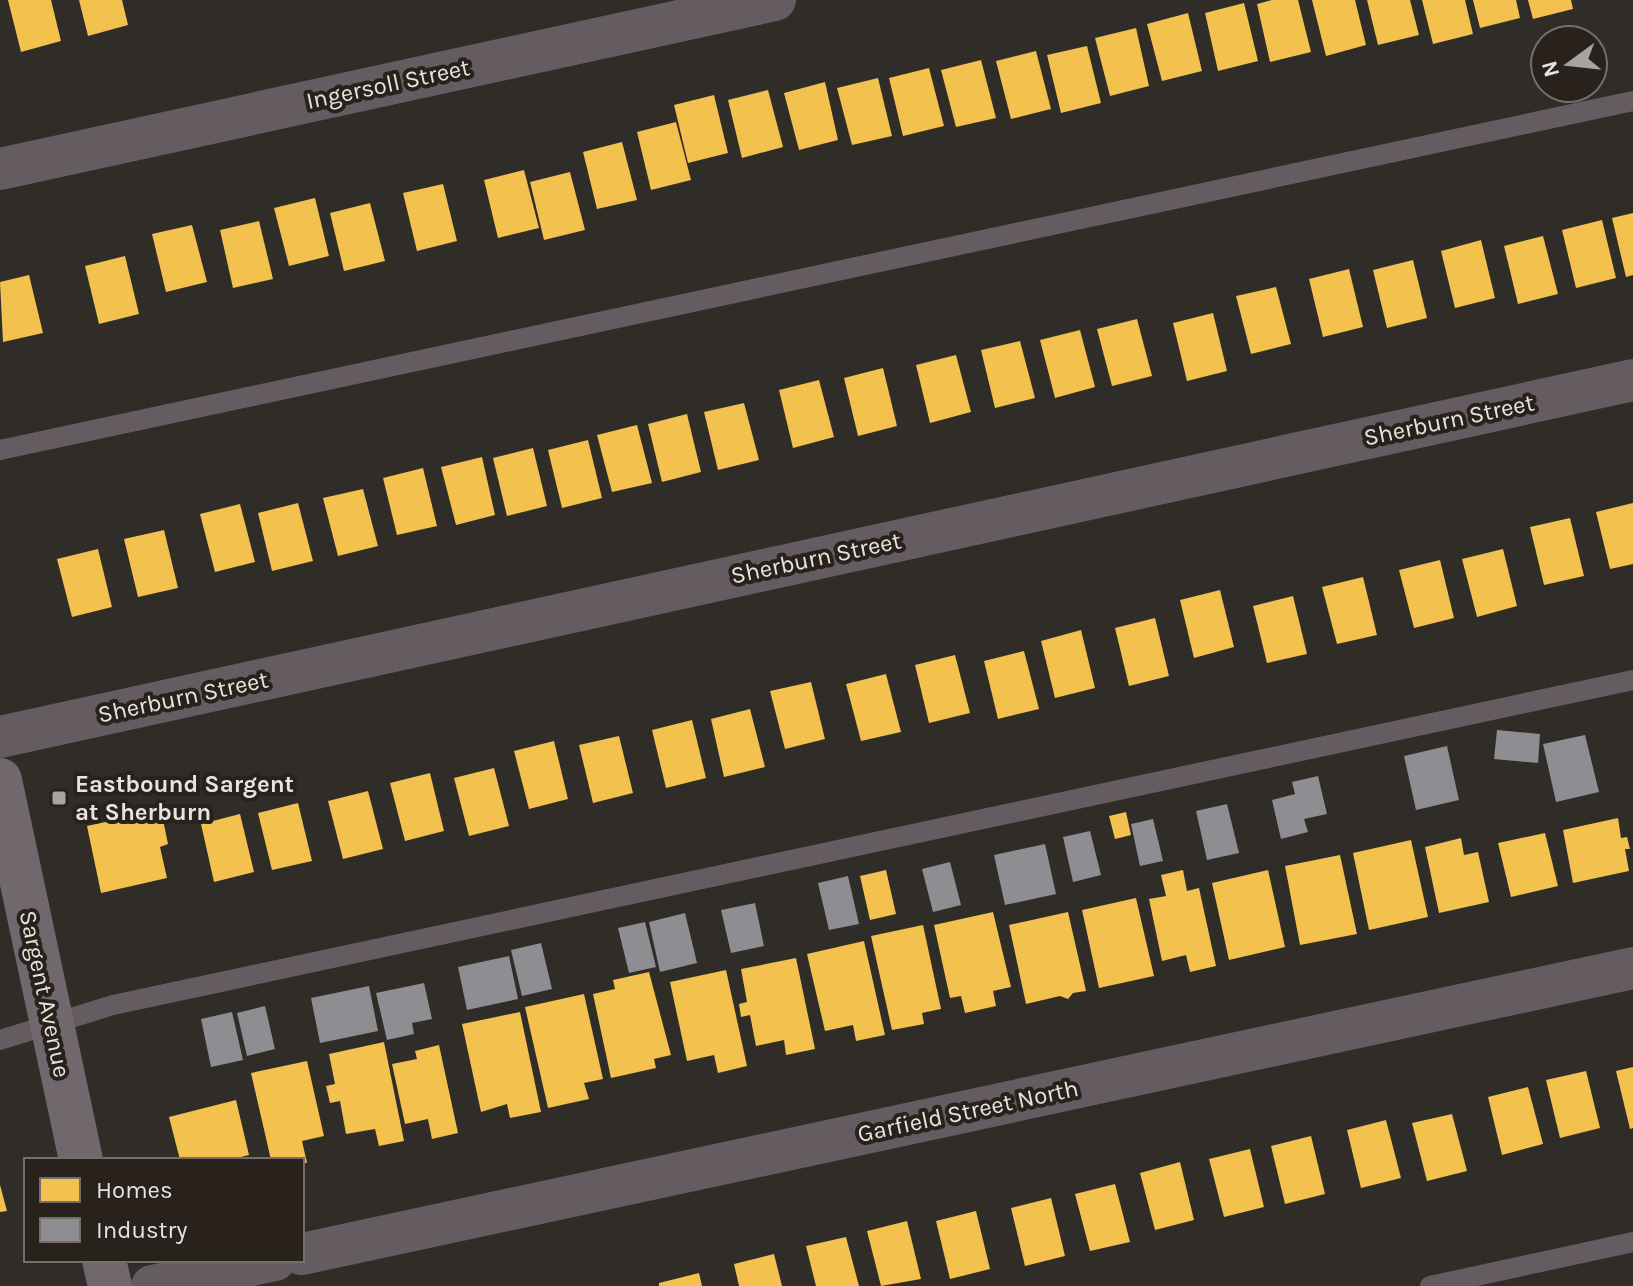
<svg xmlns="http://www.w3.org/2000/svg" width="1633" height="1286" font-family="Karla,sans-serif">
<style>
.homes{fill:#f2c14e}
.industry{fill:#8d8d92}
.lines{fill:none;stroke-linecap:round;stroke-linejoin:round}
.service{stroke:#655c62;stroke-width:20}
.minor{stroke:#655c62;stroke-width:42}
.secondary{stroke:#71686e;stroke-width:44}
.poi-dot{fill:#a8a39f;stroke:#29221c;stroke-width:3}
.labels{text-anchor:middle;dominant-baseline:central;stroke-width:8;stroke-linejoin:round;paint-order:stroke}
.street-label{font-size:24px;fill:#e8e3df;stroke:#29221c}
.poi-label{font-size:24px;font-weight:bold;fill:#e8e3df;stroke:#29221c;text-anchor:start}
</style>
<rect width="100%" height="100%" fill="#302c28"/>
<!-- homes -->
<g class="homes">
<path d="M8,0H51L61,41L21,52Z"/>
<path d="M79,0H122L128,25L88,36Z"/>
<path d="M1272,0H1298L1311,52L1270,62L1257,4Z"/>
<path d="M1312,0H1355L1366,45L1326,56Z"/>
<path d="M1367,0H1410L1419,35L1378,45Z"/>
<path d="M1422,0H1465L1473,34L1433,44Z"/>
<path d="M1473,0H1516L1520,18L1480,28Z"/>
<path d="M1528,0H1571L1573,9L1533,19Z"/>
<path d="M1244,3L1258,61L1218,71L1205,13Z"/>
<path d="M1188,13L1202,71L1162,81L1147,24Z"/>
<path d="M1136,28L1149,86L1110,96L1095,38Z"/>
<path d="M1087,46L1101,103L1061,113L1047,55Z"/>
<path d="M1036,51L1051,109L1011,119L996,61Z"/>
<path d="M981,60L996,118L956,127L941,70Z"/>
<path d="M929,68L944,126L903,136L889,78Z"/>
<path d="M878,78L892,136L852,145L837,88Z"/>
<path d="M825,82L838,140L799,150L784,93Z"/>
<path d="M768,90L783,147L742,158L728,100Z"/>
<path d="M714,95L728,153L688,163L674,105Z"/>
<path d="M676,122L691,180L651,190L637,132Z"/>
<path d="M622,142L637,200L597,209L583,152Z"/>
<path d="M524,170L539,228L498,238L484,180Z"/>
<path d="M570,172L585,230L544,240L530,182Z"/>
<path d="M443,184L457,241L417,251L403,193Z"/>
<path d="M315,198L329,256L289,266L274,208Z"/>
<path d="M370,203L385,261L344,271L330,213Z"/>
<path d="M1633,213V275L1626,277L1612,218Z"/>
<path d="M1602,220L1616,278L1576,288L1562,230Z"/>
<path d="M259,221L273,279L233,288L220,230Z"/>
<path d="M192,225L207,282L166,292L152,234Z"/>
<path d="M1543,236L1558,294L1518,304L1504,246Z"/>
<path d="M1481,240L1495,298L1455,308L1441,251Z"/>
<path d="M125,256L139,314L99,324L85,266Z"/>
<path d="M1413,260L1427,318L1387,328L1373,270Z"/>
<path d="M1349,269L1363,327L1323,337L1309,279Z"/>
<path d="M29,275L43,333L3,342L0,282Z"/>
<path d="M1276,287L1291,344L1251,354L1236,296Z"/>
<path d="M1213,313L1227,371L1187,381L1173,323Z"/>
<path d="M1137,319L1152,376L1112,386L1097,329Z"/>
<path d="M1080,330L1095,387L1055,398L1040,340Z"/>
<path d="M1020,341L1035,398L995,408L981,350Z"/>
<path d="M956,355L971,412L930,423L916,365Z"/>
<path d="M883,368L897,426L858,436L844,378Z"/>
<path d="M819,380L834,437L793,448L779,390Z"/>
<path d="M744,403L759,460L718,470L704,412Z"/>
<path d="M687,414L701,472L662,482L648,424Z"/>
<path d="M637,425L652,483L612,492L597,435Z"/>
<path d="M588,440L602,498L562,508L548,450Z"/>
<path d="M533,448L547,506L507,516L493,458Z"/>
<path d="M482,457L495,515L456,525L441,467Z"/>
<path d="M423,468L437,526L397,535L383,478Z"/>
<path d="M363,489L378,546L338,556L323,498Z"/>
<path d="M298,503L313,561L272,571L258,513Z"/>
<path d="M1633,503V564L1610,569L1596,512Z"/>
<path d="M240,504L255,562L215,572L200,514Z"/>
<path d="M1570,518L1584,576L1544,585L1530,527Z"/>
<path d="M164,530L178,588L138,597L124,539Z"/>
<path d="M98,549L112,607L72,617L57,559Z"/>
<path d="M1503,549L1517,606L1477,617L1462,559Z"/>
<path d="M1440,560L1454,618L1414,628L1399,570Z"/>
<path d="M1363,577L1377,635L1337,644L1322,587Z"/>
<path d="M1220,590L1234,647L1194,658L1180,600Z"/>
<path d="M1293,596L1307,654L1267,663L1253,606Z"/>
<path d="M1155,618L1169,676L1129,686L1115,628Z"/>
<path d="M1081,630L1095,688L1055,698L1041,641Z"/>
<path d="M1024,651L1039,709L998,719L984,661Z"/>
<path d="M955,655L970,713L929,723L915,665Z"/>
<path d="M886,674L901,732L861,741L846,684Z"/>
<path d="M811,682L825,739L785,749L770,691Z"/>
<path d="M750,709L765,767L724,777L711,719Z"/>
<path d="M692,720L706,778L666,788L652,730Z"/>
<path d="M619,736L633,793L593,803L579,745Z"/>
<path d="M554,741L568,799L529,809L514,751Z"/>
<path d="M494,768L509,826L469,836L454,778Z"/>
<path d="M430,773L444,831L405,841L390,783Z"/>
<path d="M368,791L383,849L343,859L328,801Z"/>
<path d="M298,803L312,861L272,870L258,813Z"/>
<path d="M161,810L168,844L160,847L167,878L101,893L87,826Z"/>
<path d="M1126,812L1131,835L1115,839L1109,816Z"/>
<path d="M240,814L254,872L214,882L201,824Z"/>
<path d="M1618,818L1621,838L1627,837L1630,849H1625L1629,871L1573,883L1563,830Z"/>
<path d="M1545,833L1558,886L1511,897L1498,843Z"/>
<path d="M1461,838L1464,855L1478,852L1489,902L1439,913L1425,847Z"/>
<path d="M1411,840L1428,917L1369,930L1353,853Z"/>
<path d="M1340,855L1357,934L1300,945L1285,866Z"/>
<path d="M886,870L896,914L870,920L860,876Z"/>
<path d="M1183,870L1187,891L1199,888L1216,966L1190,972L1186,955L1162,961L1149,899L1166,896L1161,875Z"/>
<path d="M1268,870L1285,947L1229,960L1212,883Z"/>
<path d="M1136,898L1154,976L1099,988L1082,910Z"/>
<path d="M993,912L1011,987L993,991L996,1006L965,1013L961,996L950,998L934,925Z"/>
<path d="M1068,912L1086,991L1073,993L1068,999L1060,996L1026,1004L1009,925Z"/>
<path d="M923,925L941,1009L922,1013L924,1024L892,1030L871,936Z"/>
<path d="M864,941L885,1035L856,1041L853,1025L825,1031L807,954Z"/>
<path d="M796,958L815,1049L786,1055L784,1040L756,1046L750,1015L741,1017L739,1004L747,1002L741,969Z"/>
<path d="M726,970L747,1066L718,1073L714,1055L687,1061L670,982Z"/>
<path d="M649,972L671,1055L654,1059L656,1068L611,1078L593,994L615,989L613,980Z"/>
<path d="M584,994L603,1079L584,1083L589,1099L548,1108L525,1007Z"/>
<path d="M520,1012L541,1112L510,1118L507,1104L481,1112L462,1024Z"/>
<path d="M384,1042L404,1141L379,1146L375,1129L346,1134L340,1101L330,1103L326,1086L335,1084L329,1054Z"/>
<path d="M439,1045L458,1133L432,1139L428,1119L405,1124L392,1064L417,1059L415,1051Z"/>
<path d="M307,1061L324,1136L302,1141L307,1163L271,1160L251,1073Z"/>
<path d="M1633,1067V1128L1630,1129L1616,1071Z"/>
<path d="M1586,1071L1600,1128L1560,1138L1546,1080Z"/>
<path d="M1528,1087L1543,1144L1502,1155L1488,1097Z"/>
<path d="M236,1100L249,1155L228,1160H180L169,1117Z"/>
<path d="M1452,1114L1467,1171L1427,1181L1412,1123Z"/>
<path d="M1386,1120L1401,1178L1361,1188L1347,1130Z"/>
<path d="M1311,1136L1325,1194L1285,1204L1271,1146Z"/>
<path d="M1250,1149L1264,1207L1224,1217L1209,1159Z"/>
<path d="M1180,1162L1194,1220L1155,1230L1140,1173Z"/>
<path d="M1115,1184L1130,1242L1090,1251L1075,1194Z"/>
<path d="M0,1185L7,1211L0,1212Z"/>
<path d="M1051,1198L1065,1256L1025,1266L1011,1208Z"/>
<path d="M976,1211L990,1269L950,1279L936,1221Z"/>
<path d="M907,1221L921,1279L881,1286L867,1231Z"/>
<path d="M846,1237L859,1286H816L806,1246Z"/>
<path d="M774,1254L782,1286H739L734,1264Z"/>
<path d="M699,1273L702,1286H659V1283Z"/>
</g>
<!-- industry -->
<g class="industry">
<path d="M1497,730L1540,734L1538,763L1494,759Z"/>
<path d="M1585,735L1599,792L1556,802L1543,744Z"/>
<path d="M1447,746L1459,800L1416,810L1404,756Z"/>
<path d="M1318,776L1327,814L1304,819L1308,832L1281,839L1272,800L1295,794L1292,782Z"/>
<path d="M1227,804L1239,853L1207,860L1196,811Z"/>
<path d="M1153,819L1163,861L1140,866L1131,824Z"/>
<path d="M1090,831L1101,875L1073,882L1063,837Z"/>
<path d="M1045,844L1056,894L1005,905L994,855Z"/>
<path d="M950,862L961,905L933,912L922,869Z"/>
<path d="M848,876L859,924L829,930L818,883Z"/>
<path d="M755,903L764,946L731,953L721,910Z"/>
<path d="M685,913L697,963L660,972L649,922Z"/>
<path d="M645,922L656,967L629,973L618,928Z"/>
<path d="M541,943L552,989L522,996L511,950Z"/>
<path d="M509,956L518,999L467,1010L458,967Z"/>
<path d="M424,983L432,1019L412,1023L414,1034L387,1040L376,993Z"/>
<path d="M369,986L378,1031L320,1043L311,998Z"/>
<path d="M265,1006L275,1049L247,1056L237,1013Z"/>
<path d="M232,1012L243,1060L211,1067L201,1019Z"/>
</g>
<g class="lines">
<!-- service -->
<g class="service">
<path d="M0,450L1633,101"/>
<path d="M0,1040L113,1005L1633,680"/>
<path d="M1430,1286L1633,1242"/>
</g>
<!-- minor -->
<g class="minor">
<path d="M0,169L775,0"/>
<path d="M0,737L1633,380"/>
<path d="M302,1254L1633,968"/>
<path d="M152,1286L275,1260"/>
</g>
<!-- secondary -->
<g class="secondary">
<path d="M0,780L81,1160"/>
<path d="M104,1260L110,1286"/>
</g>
</g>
<!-- markers -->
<rect class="poi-dot" x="51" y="790" width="16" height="16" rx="4"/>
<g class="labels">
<!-- street labels -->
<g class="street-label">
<text transform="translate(388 84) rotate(-12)">Ingersoll Street</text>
<text transform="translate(1449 420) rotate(-12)">Sherburn Street</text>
<text transform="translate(816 558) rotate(-12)">Sherburn Street</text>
<text transform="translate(183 697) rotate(-12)">Sherburn Street</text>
<text transform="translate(45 994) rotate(78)">Sargent Avenue</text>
<text transform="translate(968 1111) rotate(-12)">Garfield Street North</text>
</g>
<!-- poi labels -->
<g class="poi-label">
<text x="75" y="784">Eastbound Sargent<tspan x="75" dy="28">at Sherburn</tspan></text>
</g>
</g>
<!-- legend -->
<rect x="24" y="1158" width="280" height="104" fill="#29221c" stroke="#756f6a" stroke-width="2"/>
<rect x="40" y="1178" width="40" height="24" fill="#f2c14e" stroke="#756f6a" stroke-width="2"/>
<text x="96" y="1198" font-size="24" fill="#e8e3df">Homes</text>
<rect x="40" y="1218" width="40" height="24" fill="#8d8d92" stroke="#756f6a" stroke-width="2"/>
<text x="96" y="1238" font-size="24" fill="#e8e3df">Industry</text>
<!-- north arrow -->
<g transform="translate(1569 64) rotate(255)"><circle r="38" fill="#29221c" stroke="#756f6a" stroke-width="2"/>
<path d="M0-6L14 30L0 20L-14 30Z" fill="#a8a39f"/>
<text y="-12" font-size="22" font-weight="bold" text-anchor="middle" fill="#e8e3df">N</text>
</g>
</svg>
